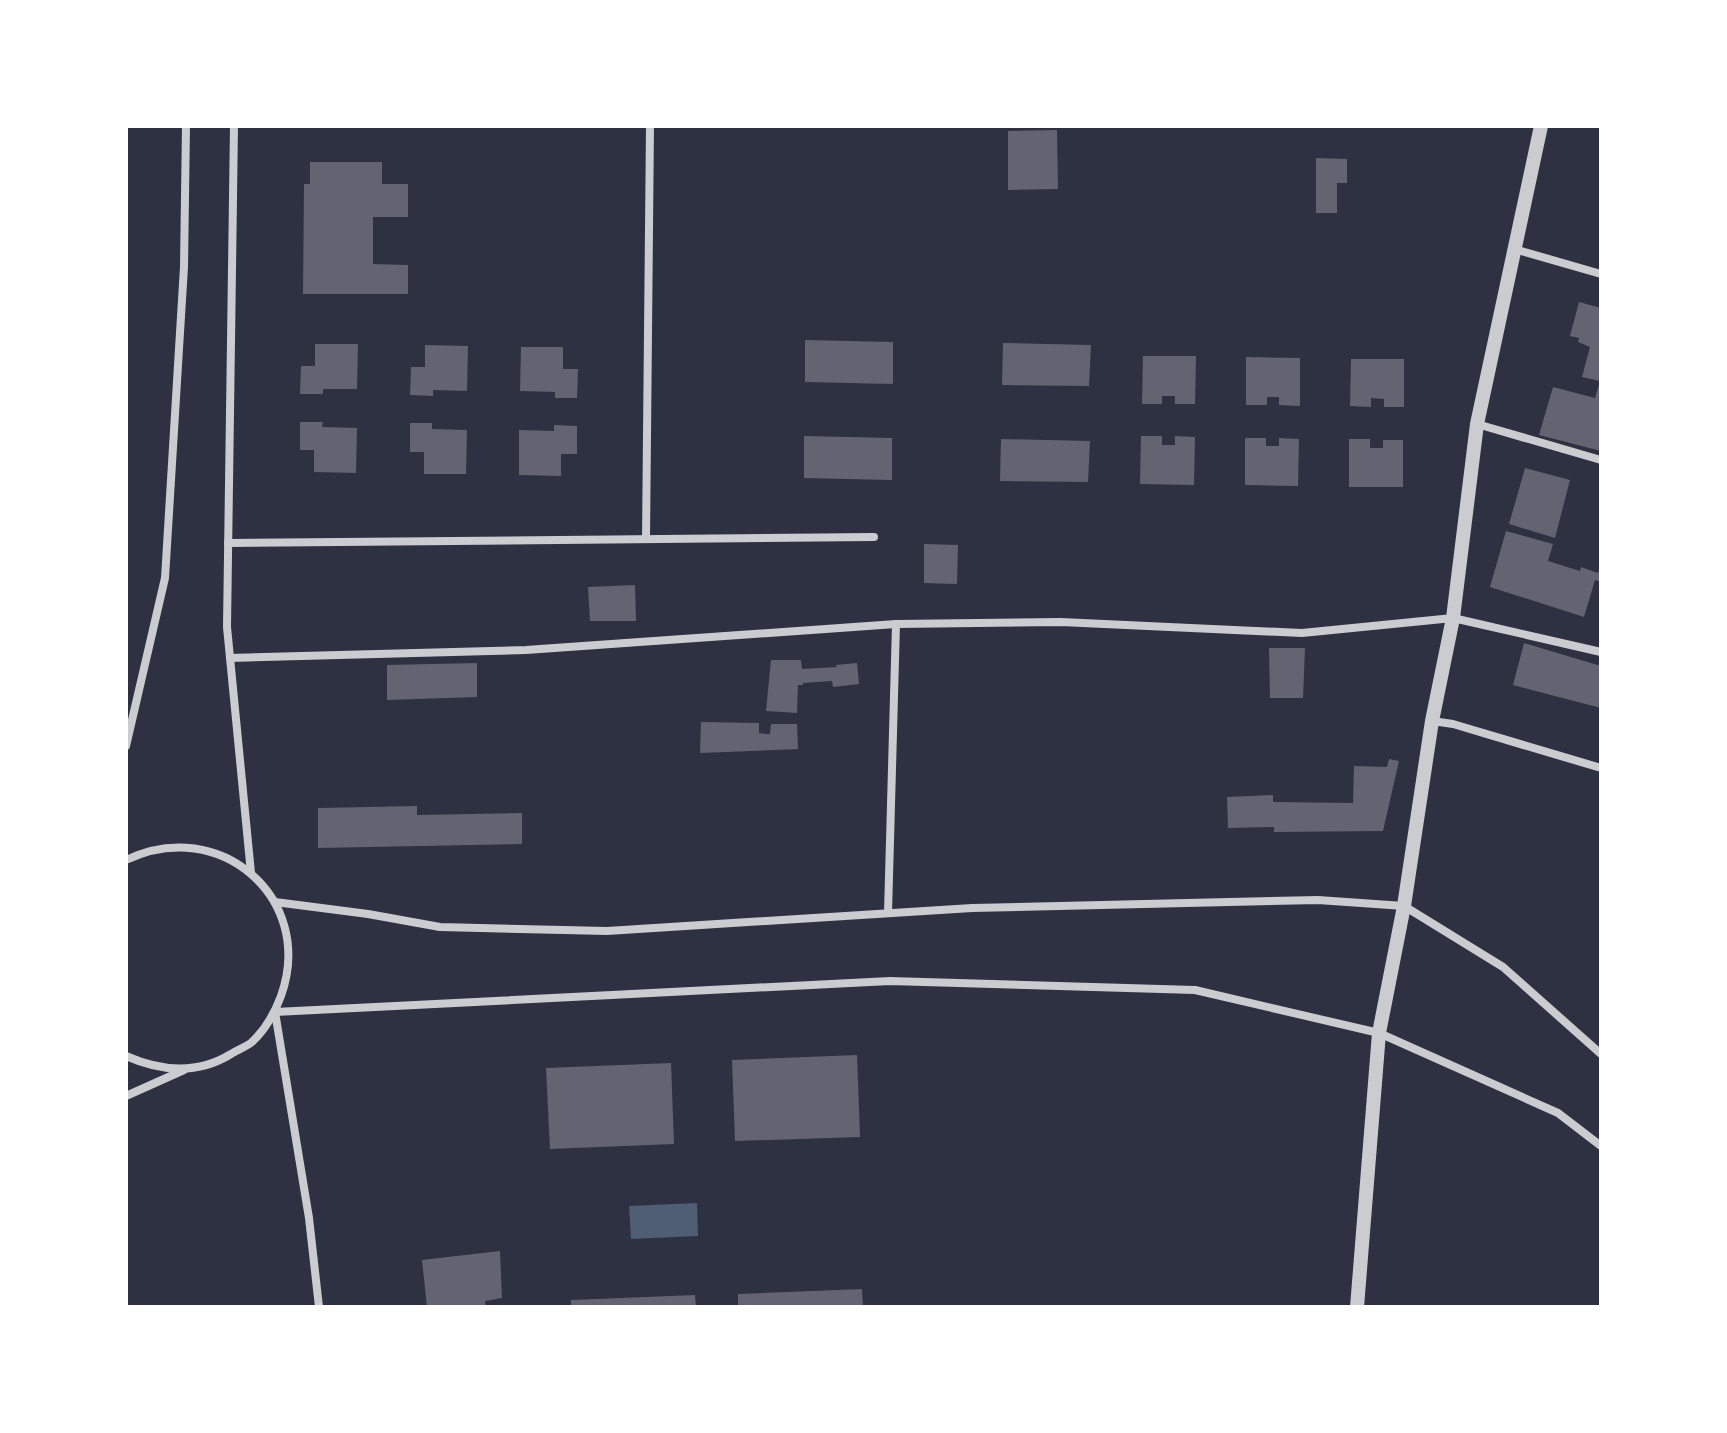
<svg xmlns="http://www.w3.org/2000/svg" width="1727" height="1433" font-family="Figtree,sans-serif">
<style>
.water{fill:#4f5d75}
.building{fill:#626471}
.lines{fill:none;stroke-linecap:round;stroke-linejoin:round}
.minor{stroke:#caccd0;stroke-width:8}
.tertiary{stroke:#caccd0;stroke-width:14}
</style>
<rect width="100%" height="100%" fill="#2d3142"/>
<!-- water -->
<path class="water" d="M697,1203L698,1236L631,1239L629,1206Z"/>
<!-- building -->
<g class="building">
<path d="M1057,130L1058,189L1008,190V131Z"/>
<path d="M1316,158L1347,159V183H1337V213H1316Z"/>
<path d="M310,162H382V184H408V217H373V264L408,265V294H303L304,184H310Z"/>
<path d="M1579,302L1601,308V451L1539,435L1553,387L1595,398L1600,381L1582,377L1590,347L1578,342L1579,338L1570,336Z"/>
<path d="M805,340L893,342V384L805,382Z"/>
<path d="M1003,343L1091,345L1089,386L1002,385Z"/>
<path d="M315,344H358L357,389H323V394H300L301,366H315Z"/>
<path d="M425,345L468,346L467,391L433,390V396L410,395L411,367H425Z"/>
<path d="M521,347H563V369H578L577,398H555V392L520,391Z"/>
<path d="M1143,356H1196L1195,404H1175V396H1162V404H1142Z"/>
<path d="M1246,357L1300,358V406L1279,405V397H1267V405H1246Z"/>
<path d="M1351,359H1404V407H1384V399L1371,398V407L1350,406Z"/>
<path d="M300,422H323L322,427L357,428L356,473L314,472V450H300Z"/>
<path d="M410,423H432V429L467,430L466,474H424V452H410Z"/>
<path d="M554,425L577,426V454H561V476L519,475V430L554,431Z"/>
<path d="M804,436L892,438V480L804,478Z"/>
<path d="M1141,436H1162V445H1175V436L1195,437L1194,485L1140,484Z"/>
<path d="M1245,438H1266V446H1279V438L1299,439L1298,486L1245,485Z"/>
<path d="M1001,439L1090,441L1088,482L1000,481Z"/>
<path d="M1349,439H1370V448H1383V440H1403V487H1349Z"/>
<path d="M1525,468L1570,480L1555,538L1509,524Z"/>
<path d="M1506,531L1553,544L1548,561L1580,571L1581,567L1598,573L1601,564V582L1595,580L1584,617L1490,587Z"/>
<path d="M924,544L958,545L957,584L924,583Z"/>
<path d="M635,585L636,621H590L588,587Z"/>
<path d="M1524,643L1601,666V708L1513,685Z"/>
<path d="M1269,648H1305L1303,698H1270Z"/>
<path d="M771,660H801L802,669L837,667L836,665L857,663L859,684L833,687L832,681L803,683V685H798L797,713L766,711Z"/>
<path d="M477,663V697L387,700V665Z"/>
<path d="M701,722L759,723V733L765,734H770L771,724H797L798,749L700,753Z"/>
<path d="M1389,759L1399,761L1383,831L1274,832V827L1228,828L1227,797L1273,795V802L1353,803L1354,766L1387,767Z"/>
<path d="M417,806V815L522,813V844L318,848V808Z"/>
<path d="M857,1055L860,1137L735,1141L732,1060Z"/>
<path d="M671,1063L674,1144L550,1149L546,1068Z"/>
<path d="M500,1251L502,1298L485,1301L486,1307H427L422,1260Z"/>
<path d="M862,1289L863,1307H738V1294Z"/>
<path d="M695,1295L696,1307H571V1300Z"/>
</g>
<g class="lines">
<!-- minor -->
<g class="minor">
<path d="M234,126L227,627L251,873"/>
<path d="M1514,249L1601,274"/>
<path d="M1477,424L1601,460"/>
<path d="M646,539L650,126"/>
<path d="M228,543L874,537"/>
<path d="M230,658L526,650L896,624L1061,622L1302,633L1453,618L1601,652"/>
<path d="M1432,721L1453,724L1601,768"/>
<path d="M126,746L165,578L184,267L186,126"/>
<path d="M126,860C219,815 316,898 281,996C275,1012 265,1030 252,1042C246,1047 237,1050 231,1054C197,1075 160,1071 126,1056"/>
<path d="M275,902L368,914L440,927L607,931L972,908L1318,900L1404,906L1503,967L1601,1054"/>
<path d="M888,913L896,624"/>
<path d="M275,1012L890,981L1195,990L1379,1033L1558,1113L1601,1146"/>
<path d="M275,1012L309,1218L319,1307"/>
<path d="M126,1096L184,1070"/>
</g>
<!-- tertiary -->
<path class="tertiary" d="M1357,1307L1379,1033L1404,906L1432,721L1453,618L1477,424L1541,126"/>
</g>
<!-- border -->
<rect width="1727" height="1433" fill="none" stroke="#ffffff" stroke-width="256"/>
</svg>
